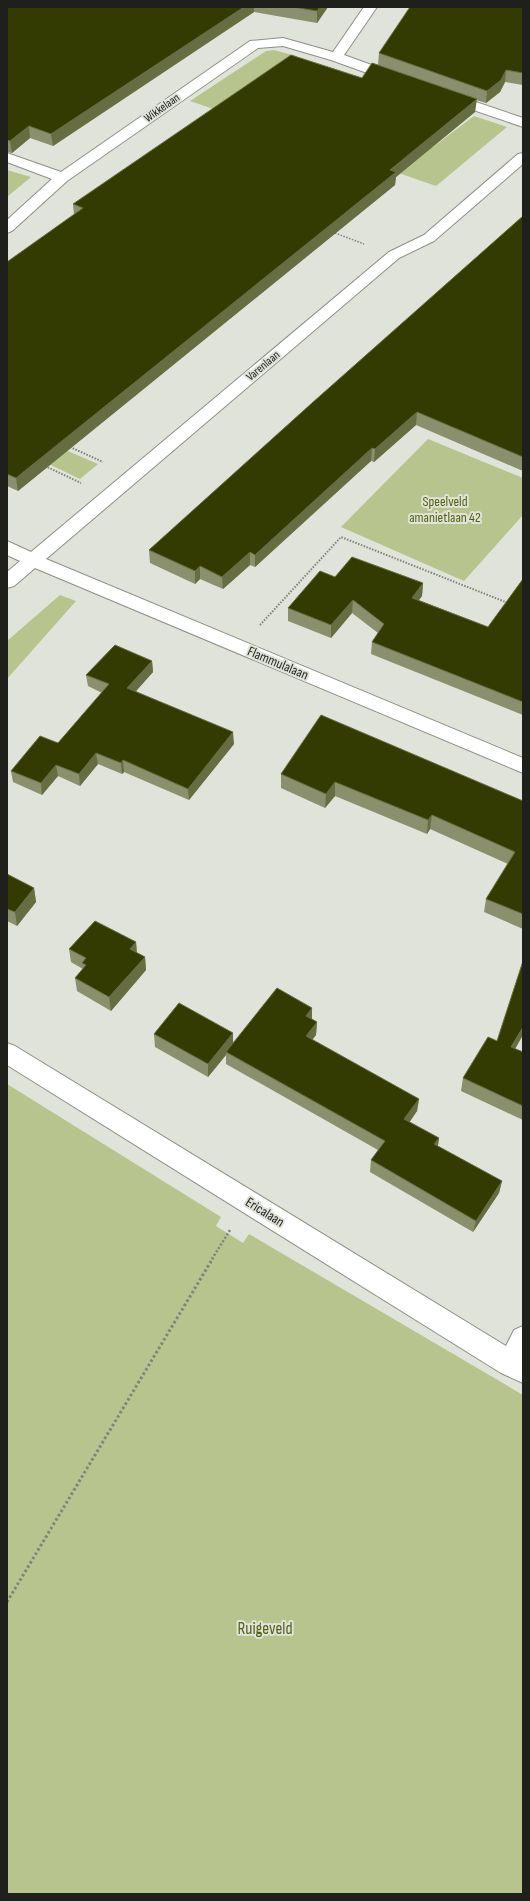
<svg xmlns="http://www.w3.org/2000/svg" width="530" height="1901" font-family="'Sofia Sans Condensed',sans-serif">
<style>
.green{fill:#b8c48d}
.lines{fill:none;stroke-linecap:round;stroke-linejoin:round}
.minor-casing{stroke:#8d9086;stroke-width:2}
.path-far3{stroke:#80827b;stroke-width:1.5;stroke-dasharray:1.5 1.5;stroke-linecap:butt}
.path-far2{stroke:#80827b;stroke-width:2;stroke-dasharray:1.5 1.5;stroke-linecap:butt}
.path-far1{stroke:#80827b;stroke-width:2.5;stroke-dasharray:2 2;stroke-linecap:butt}
.path{stroke:#80827b;stroke-width:3;stroke-dasharray:2.5 2.5;stroke-linecap:butt}
.minor{fill:#fff;fill-rule:evenodd}
.wall{fill:#8a8f6e}
.shaded-wall{fill:#676d42}
.building{fill:#333b02;stroke:#676d42}
.labels{text-anchor:middle;dominant-baseline:central;stroke-width:4;stroke-linejoin:round;paint-order:stroke}
.far-street-label{font-size:12px;fill:#1f201c;stroke:#e0e3d9}
.park-label{font-size:14px;fill:#535f0e;stroke:#e0e3d9}
.street-label{font-size:14px;fill:#1f201c;stroke:#e0e3d9}
.near-park-label{font-size:17px;fill:#535f0e;stroke:#e0e3d9}
</style>
<rect width="100%" height="100%" fill="#e0e3d9"/>
<!-- green -->
<g class="green">
<path d="M274,50L296,56L255,85L433,147L474,116L507,127L436,186L190,101L266,51Z"/>
<path d="M7,170L31,177L7,197Z"/>
<path d="M7,425L98,464L80,479L7,444Z"/>
<path d="M428,439L523,478V515L464,581L341,527Z"/>
<path d="M60,595L76,601L7,679V641Z"/>
<path d="M7,1084L221,1217L216,1226L243,1243L249,1234L523,1395V1894H7Z"/>
</g>
<g class="lines">
<!-- minor casing -->
<g class="minor-casing">
<g id="minor">
<path d="M364,7H377L344,55L402,76L404,79L402,82H392L331,60L283,46L258,48L67,181L12,231L7,233V220L52,179L7,162V153L61,172L250,41L283,38L333,52Z"/>
<path d="M449,93L523,118V127L444,100L442,97L444,94Z"/>
<path d="M523,153V164L434,241L399,258L46,559L523,758V773L35,568L14,586L7,588V572L20,561L7,555V541L31,552L389,252L424,235L518,154Z"/>
<path d="M7,1043L15,1046L506,1346L514,1330L523,1326V1383L501,1373L7,1065Z"/>
</g>
</g>
<!-- path-far3 -->
<path class="path-far3" d="M335,233L364,244"/>
<!-- path-far2 -->
<g class="path-far2">
<path d="M70,447L103,462"/>
<path d="M45,466L81,483"/>
<path d="M260,625L341,537L508,603"/>
</g>
<!-- path-far1 -->
<path class="path-far1" d="M212,1259L230,1230"/>
<!-- path -->
<path class="path" d="M7,1602L213,1258"/>
<!-- minor -->
<use href="#minor" class="minor"/>
</g>
<!-- wall -->
<g class="wall">
<path d="M7,7H328L317,23L254,12L53,146L30,138L12,153L7,152Z"/>
<path d="M523,7V85L505,82L500,92L486,103L476,100L475,112L396,177L395,185L18,491L7,486V262L74,215L73,204L362,78L378,65L379,53Z"/>
<path d="M523,216V471L416,425L374,462L371,461L255,567L250,565L223,589L200,579L195,584L150,563L149,550Z"/>
<path d="M335,577L423,583L422,596L419,600L488,627L523,579V715L371,654L372,642L378,633L352,613L331,638L288,621V608Z"/>
<path d="M152,661L153,672L136,691L234,744L189,800L124,772L122,774L98,764L80,786L58,776L42,795L13,782L11,771L58,743L102,693L88,686L86,675Z"/>
<path d="M281,774L523,801V929L484,912L486,899L508,864L430,829L427,834L335,796L325,808L281,788Z"/>
<path d="M7,874L34,888L36,902L17,926L7,921Z"/>
<path d="M136,942L137,953L145,957L146,970L111,1011L77,991L75,978L83,969L71,962L69,949Z"/>
<path d="M312,1008V1019L317,1022L316,1035L312,1040L419,1099L417,1111L409,1122L439,1138L438,1146L502,1181L499,1193L473,1232L370,1172L371,1160L378,1150L226,1064V1055L208,1077L155,1047L154,1034L233,1042Z"/>
<path d="M497,1041L523,1052V1120L461,1091L463,1078Z"/>
</g>
<!-- shaded-wall -->
<g class="shaded-wall">
<path d="M244,7H254V12L53,146L51,134Z"/>
<path d="M320,7H328L317,23V11Z"/>
<path d="M506,70L505,82L500,92L486,103L487,91Z"/>
<path d="M477,99L475,112L396,177L395,185L18,491L16,478L390,170Z"/>
<path d="M29,126L30,138L12,153L10,141Z"/>
<path d="M417,412L416,425L374,462L375,449Z"/>
<path d="M372,448L371,461L255,567V555Z"/>
<path d="M250,552V565L223,589L222,577Z"/>
<path d="M200,566V579L195,584V571Z"/>
<path d="M423,583L422,596L411,610L412,598Z"/>
<path d="M353,600L352,613L331,638V625Z"/>
<path d="M152,661L153,672L128,700L127,688Z"/>
<path d="M233,732L234,744L189,800L188,789Z"/>
<path d="M96,753L98,764L80,786L79,774Z"/>
<path d="M123,760L124,772L122,774L121,763Z"/>
<path d="M56,765L58,776L42,795L41,783Z"/>
<path d="M335,782V796L325,808L326,794Z"/>
<path d="M432,815L430,829L427,834L428,820Z"/>
<path d="M34,888L36,902L17,926L15,912Z"/>
<path d="M136,942L137,956L130,949Z"/>
<path d="M145,957L146,970L111,1011L109,997Z"/>
<path d="M312,1008V1021L306,1016Z"/>
<path d="M317,1022L316,1035L305,1049L306,1036Z"/>
<path d="M523,1027V1035L509,1060L511,1047Z"/>
<path d="M233,1033V1046L226,1052V1055L208,1077V1064Z"/>
<path d="M419,1099L417,1111L403,1132L404,1119Z"/>
<path d="M439,1138L437,1151L434,1144Z"/>
<path d="M502,1181L499,1193L473,1232L476,1221Z"/>
</g>
<!-- building -->
<g class="building">
<path d="M7,7H244L51,134L29,126L10,141L7,140Z"/>
<path d="M293,7H320L317,11Z"/>
<path d="M410,7H523V73L506,70L501,80L487,91L379,53Z"/>
<path d="M291,55L362,78L372,63L477,99L390,170L396,172L16,478L7,474V262L83,208L73,204Z"/>
<path d="M523,216V457L417,412L375,449L372,448L255,555L250,552L222,577L200,566L195,571L149,550L312,403Z"/>
<path d="M352,557L423,583L412,598L488,627L523,579V702L372,642L384,624L353,600L331,625L288,608L320,571L335,577Z"/>
<path d="M115,645L152,661L127,688L233,732L188,789L123,760L121,763L96,753L79,774L56,765L41,783L11,771L40,736L58,743L109,684L86,675Z"/>
<path d="M321,715L523,801V914L486,899L515,852L432,815L428,820L335,782L326,794L281,774Z"/>
<path d="M7,874L34,888L15,912L7,909Z"/>
<path d="M95,921L136,942L130,949L145,957L109,997L75,978L86,965L82,963L86,958L69,949Z"/>
<path d="M523,961V1027L511,1047L523,1052V1106L463,1078L488,1037L497,1041Z"/>
<path d="M277,988L312,1008L306,1016L317,1022L306,1036L419,1099L404,1119L439,1138L434,1144L502,1181L476,1221L371,1160L385,1141L226,1052Z"/>
<path d="M179,1003L233,1033L208,1064L154,1034Z"/>
</g>
<g class="labels">
<!-- far-street labels -->
<g class="far-street-label">
<text transform="translate(162 108) rotate(-35)">Wikkelaan</text>
<text transform="translate(263 366) rotate(-40)">Varenlaan</text>
</g>
<!-- park labels -->
<g class="park-label">
<text x="445" y="501">Speelveld<tspan x="445" dy="16">amanietlaan 42</tspan></text>
</g>
<!-- street labels -->
<g class="street-label">
<text transform="translate(278 663) rotate(23)">Flammulalaan</text>
<text transform="translate(265 1212) rotate(32)">Ericalaan</text>
</g>
<!-- near-park labels -->
<g class="near-park-label">
<text x="265" y="1629">Ruigeveld</text>
</g>
</g>
<!-- border -->
<rect width="530" height="1901" fill="none" stroke="#1f201c" stroke-width="16"/>
</svg>
